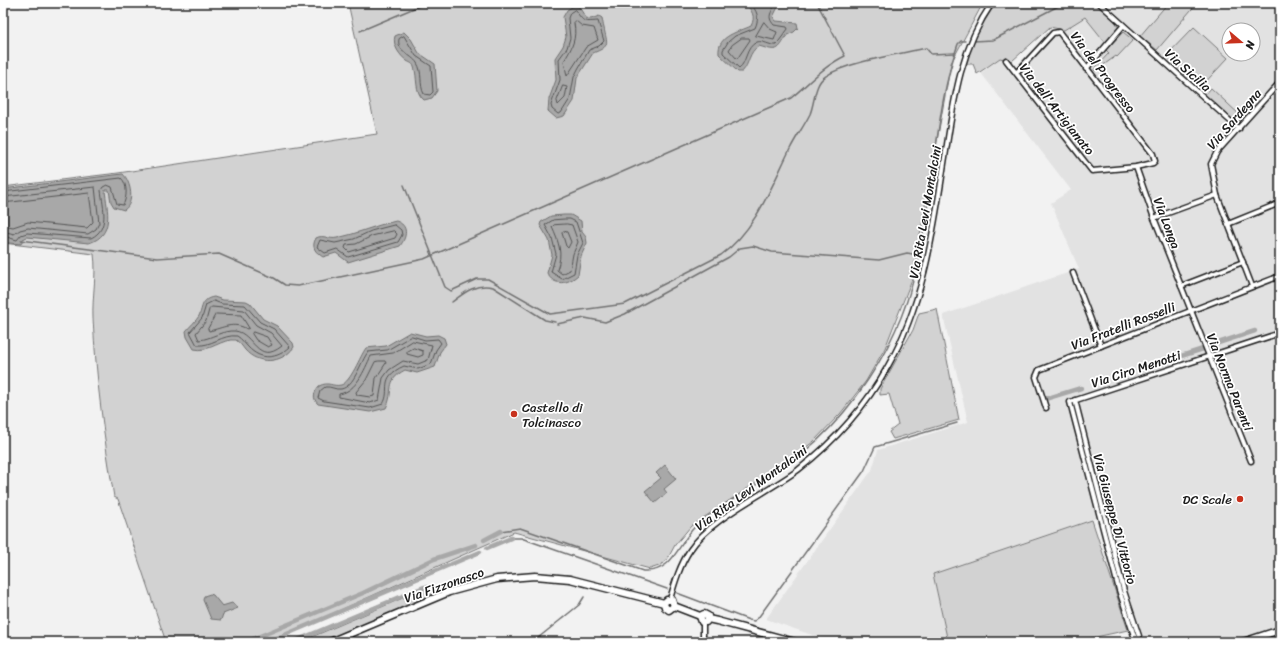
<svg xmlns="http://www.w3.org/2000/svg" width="1283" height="645" font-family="Sriracha,sans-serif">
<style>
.built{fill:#e2e2e2;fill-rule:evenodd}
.green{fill:#d2d2d2;stroke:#777}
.water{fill:#a8a8a8;stroke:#707070}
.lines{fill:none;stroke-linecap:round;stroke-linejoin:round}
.shore{stroke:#545454;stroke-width:1}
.stream{stroke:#707070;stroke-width:1.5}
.canal{stroke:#a8a8a8;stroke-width:4.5}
.street-casing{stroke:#1c1c1c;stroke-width:7}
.secondary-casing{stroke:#1c1c1c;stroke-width:9}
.street{stroke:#fff;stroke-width:4}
.secondary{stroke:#fff;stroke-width:6}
.poi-dot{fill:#c8321e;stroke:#fff;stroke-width:1.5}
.labels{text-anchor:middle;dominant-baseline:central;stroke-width:3.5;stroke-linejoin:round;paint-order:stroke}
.street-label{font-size:13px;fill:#1c1c1c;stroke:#fff}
.poi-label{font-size:13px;fill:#1c1c1c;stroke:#fff;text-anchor:start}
</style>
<rect width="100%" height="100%" fill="#f2f2f2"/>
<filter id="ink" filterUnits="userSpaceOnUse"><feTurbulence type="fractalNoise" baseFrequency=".025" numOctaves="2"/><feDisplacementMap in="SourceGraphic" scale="8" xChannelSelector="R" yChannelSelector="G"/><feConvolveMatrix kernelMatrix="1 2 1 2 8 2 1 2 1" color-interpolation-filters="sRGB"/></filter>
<g filter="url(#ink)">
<!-- built -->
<g class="built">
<path d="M1114,3H1280V627L1233,642H1145L1128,591L1108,514L933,574L948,642H832L766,619L872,470L878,450L968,422L943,315L1079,269L1051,203L1071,190L981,73L1000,58L1015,78L1054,35L1085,17L1105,42L1115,21L1109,16L1117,7ZM1229,30H1253V54H1229Z"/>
<path d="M1280,635V642H1259Z"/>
</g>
<!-- green -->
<g class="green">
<path d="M348,3H983L951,63L912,279L885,348L866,381L840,414L813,442L780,467L691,526L675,545L667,560L659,566L650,569L514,532L269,642H166L118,499L114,497C104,438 96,379 93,318C92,297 97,275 94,254L3,243V187L118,173L377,134Z"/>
<path d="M996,3H1096L1115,21L1119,28L1105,42L1085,17L1064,30L1050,27L1012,61L1000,58L977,74L973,64H965L977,33Z"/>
<path d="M1168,3H1197L1157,50L1140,36Z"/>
<path d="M1194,27L1228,58L1199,89L1163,59Z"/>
<path d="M1123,32L1133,40L1117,57L1116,56L1095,71L1094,69L1109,53L1106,50Z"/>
<path d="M1211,88L1242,117L1237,123L1205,95Z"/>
<path d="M937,309L959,420L893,439L889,432L898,425L889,394L880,395V389L913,330L919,313Z"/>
<path d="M1092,520L1128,630L1073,642H948L933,574Z"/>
<path d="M424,589L441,592L324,642H300Z"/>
</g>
<!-- water -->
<g class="water">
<path d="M745,3H780L773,17L776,21L797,23L798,28L794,32L787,35C778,51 778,52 759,46C748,52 750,64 742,72H738L719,54C717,35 739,32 751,26C756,16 752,11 745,3Z"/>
<path d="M575,5L579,7L586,18L591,19L599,16L602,18C603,22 603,25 604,28C607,44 611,46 593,53L577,78L574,101L564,116L556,118L548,111L549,99L556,80L555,58L563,46L566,37L563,17L567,10Z"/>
<path d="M404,32L411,39L419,53L435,64L437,91L432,98L424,100C414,92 418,77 414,67C413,63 410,63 407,61C400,56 392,45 395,36Z"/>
<path d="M123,174C131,182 135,203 124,210L114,207L111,202L109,190H105C107,210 115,235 89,243L27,237L23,239L21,244L8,243L3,239V189Z"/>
<path d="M564,215H571L581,221L582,232L586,237L587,243L581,256L578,275C568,284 554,287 547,273L552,255L549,240L540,225L541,222L551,216Z"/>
<path d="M396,221C409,225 407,237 400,246L348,262L336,253L323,257C315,252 311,247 316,238C324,234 329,240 337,238C357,234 375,225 396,221Z"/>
<path d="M214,297L223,300L246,301L250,303L263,319L277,326L293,343L294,347C282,364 258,365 245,350C242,346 240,343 236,340C222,338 209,353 194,349L187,337L186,331C190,326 196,321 199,316C203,307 201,299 214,297Z"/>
<path d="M410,332L426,336L438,335L444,338L446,344L440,352L435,367L417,373L405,370C384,381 395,391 386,408L370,412L318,404C312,398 314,392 319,386C329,381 332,387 341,385C351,382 360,356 366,348L386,346Z"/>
<path d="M665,465L676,479L664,489L667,493L655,503L645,491L661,478L656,473Z"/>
<path d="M210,594L213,595L222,606L232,603L238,608L223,614L221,620L211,619L203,600L204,596Z"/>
</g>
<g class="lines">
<!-- shore -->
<g class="shore">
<path d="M750,3C757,11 760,17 755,28L735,36L728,42L723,50V53L739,68C747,63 745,47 757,42C763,40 770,46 776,45L788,29L787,27L774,25C766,16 772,12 776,3"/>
<path d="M575,10C585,23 582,22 598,21L604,41L599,46L589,50L578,69L574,77L570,99L561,113L558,114L552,109L551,105L560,80L559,59L567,48L570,38L568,18L570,13Z"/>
<path d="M576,21L582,26L594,28L598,40L586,47L567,76L564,61C572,48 577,39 574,23Z"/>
<path d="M764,22L770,29L777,32L774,40L756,36Z"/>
<path d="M404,36L416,56L431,66L433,92L430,95L424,94C419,85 423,72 417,63C412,55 396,51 399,39Z"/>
<path d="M742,38H749L750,40L737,59L729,50L732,45Z"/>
<path d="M563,86L567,87L565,98L558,105L557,101Z"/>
<path d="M3,192L121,178C128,184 127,198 123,205L117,204L112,187L107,185L103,187L101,190C103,208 110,229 91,238L27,233L21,235L17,240L3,236"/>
<path d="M3,197L95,187L99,223L96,229L88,234L28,228L20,230L14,234L3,231"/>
<path d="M3,203L89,193L93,222L87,228L28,222L13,227L3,225"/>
<path d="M565,219H570L576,222L583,243L577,255L574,273L562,279L551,272L556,254L552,238L545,225L553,220Z"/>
<path d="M567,224L572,225L578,242L573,254L570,270L562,274L557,270C563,253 559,243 552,227L554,225Z"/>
<path d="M395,225L401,230L402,235L398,242L348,257L337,249L325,253L317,247L320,240L335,243L354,239L371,231Z"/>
<path d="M394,231L397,234L395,238L349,252L345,248L346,245L356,244L372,236Z"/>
<path d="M564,231L567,232L571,242L568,248L566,246L562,233Z"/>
<path d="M214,301L222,304L245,305L260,322L274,329L290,347C277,359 261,361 248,347C244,343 242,339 237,336C223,334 210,347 197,345L190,332L202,318L206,305Z"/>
<path d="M212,307L244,310L256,325L271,333L282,346C257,366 254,333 235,331C222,330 211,339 199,340L196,333L206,321L209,310Z"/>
<path d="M216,314L241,315L249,328L247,329C233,321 223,328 209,331L208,329Z"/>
<path d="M253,332L267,337L272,345L268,347L256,340L252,334Z"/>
<path d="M412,336L425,340L438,339L441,343L436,350L431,364L418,369L404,366C377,378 392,390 383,404L370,408L324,401L318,398L320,391L325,387C331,386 335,390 341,389C354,387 361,361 368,352L387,350Z"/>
<path d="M413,341L432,345L428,360L418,364L403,361L389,370L383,378L379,400L370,403L339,397V394C357,391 364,370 371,356L393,353Z"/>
<path d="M414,348L423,351V355L418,357L407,354V352Z"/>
<path d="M379,361H385L386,363L376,378L374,396L370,397L357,395L356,392L366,380L375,362Z"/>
</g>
<!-- stream -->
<g class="stream">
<path d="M360,31L426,3"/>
<path d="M973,41L993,40L1064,3"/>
<path d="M404,185L445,287L451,291L477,279H488L550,314L566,312L625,304L721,255C756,230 772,185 790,149C796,137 804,126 810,114C815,102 814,83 826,76C847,62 900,54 926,48L931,54L955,53"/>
<path d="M21,240L157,258L219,254L274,278L285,285L298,286L424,259L791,98C809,83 824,66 845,56L817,3"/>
<path d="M452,302C465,292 476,283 493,287L545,320L555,322"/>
<path d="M557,324L585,318L605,322L625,314L729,257L740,248L753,246L772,252L879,260L907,253L919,255"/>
<path d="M501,531L520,528L643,571C671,573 677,548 692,530C698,523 708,517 715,511C745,491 777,474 805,451C841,422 876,374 895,331C914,291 922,245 928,202C937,149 940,94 958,44L961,41H965"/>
<path d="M511,538H521L667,589"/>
<path d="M677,593L749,620L754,621L758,618L864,471L875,447L957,423"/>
<path d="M533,642L579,605L584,597"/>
</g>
<!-- canal -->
<g class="canal">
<path d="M1209,346L1255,331"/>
<path d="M1144,368L1203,349"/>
<path d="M1045,399L1081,388"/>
<path d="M484,540L501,531"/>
<path d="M487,548L511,538"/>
<path d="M246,642L363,593L434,559L476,545"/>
<path d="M268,642L480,552"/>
<path d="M293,642L424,587L441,589"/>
</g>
<!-- street casing -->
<g class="street-casing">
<g id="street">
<path d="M1099,3L1239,129"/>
<path d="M1006,60L1016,73L1092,171L1136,167L1153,163L1155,161L1153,154L1059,32L1053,33L1016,73"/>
<path d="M1086,69L1123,26"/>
<path d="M1136,167L1154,218L1251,461"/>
<path d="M1154,218L1217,195"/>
<path d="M1228,224L1280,203"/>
<path d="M1073,273L1101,346"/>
<path d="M1181,286L1243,262"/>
<path d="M1252,286L1217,195L1211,164L1217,152L1280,82"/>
<path d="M1075,400L1124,591L1141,642"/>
<path d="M1046,408L1036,377L1039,370L1280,276"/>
<path d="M670,599C675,582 680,565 690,550C711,518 765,494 798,470C834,442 866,406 888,366C926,299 934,226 946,151C954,98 961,48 992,3"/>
<path d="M703,622V642"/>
<path d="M1136,642L1119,590L1070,402L1280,333"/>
</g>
</g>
<!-- secondary casing -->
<g class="secondary-casing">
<g id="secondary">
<path d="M664,603L667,600H672L674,606"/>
<path d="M664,603L665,607L669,610L674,606"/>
<path d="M674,606L700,616L704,614L708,616V619"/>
<path d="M700,616L702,622H706L708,619L717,621L795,642"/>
<path d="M330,642L449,592L497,579L535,576L570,579L664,603"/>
<path d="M1243,642L1280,630"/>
</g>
</g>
<!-- street -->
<use href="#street" class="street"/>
<!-- secondary -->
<use href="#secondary" class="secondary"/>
</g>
</g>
<!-- markers -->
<g class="poi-dot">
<circle cx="514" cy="414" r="4"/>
<circle cx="1240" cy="499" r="4"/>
</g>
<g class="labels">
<!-- street labels -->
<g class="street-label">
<text transform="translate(1188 70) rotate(42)">Via Sicilia</text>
<text transform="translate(1103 72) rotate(53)">Via del Progresso</text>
<text transform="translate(1057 109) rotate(52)">Via dell'Artigianato</text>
<text transform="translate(1234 119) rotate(-49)">Via Sardegna</text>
<text transform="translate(925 212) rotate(-80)">Via Rita Levi Montalcini</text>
<text transform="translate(1167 223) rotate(69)">Via Longa</text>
<text transform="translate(1123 326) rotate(-21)">Via Fratelli Rosselli</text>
<text transform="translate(1136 369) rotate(-18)">Via Ciro Menotti</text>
<text transform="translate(1230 382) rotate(68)">Via Norma Parenti</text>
<text transform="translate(751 488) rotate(-36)">Via Rita Levi Montalcini</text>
<text transform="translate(1115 519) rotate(75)">Via Giuseppe Di Vittorio</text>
<text transform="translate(444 585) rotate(-19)">Via Fizzonasco</text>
</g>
<!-- poi labels -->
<g class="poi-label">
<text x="522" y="407">Castello di<tspan x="522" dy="15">Tolcinasco</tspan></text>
<text x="1232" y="499" text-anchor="end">DC Scale</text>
</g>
</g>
<!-- margin -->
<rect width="1283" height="645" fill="none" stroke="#fff" stroke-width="16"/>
<rect x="8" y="8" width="1267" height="629" fill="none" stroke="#1c1c1c" stroke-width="1.5" filter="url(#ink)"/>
<!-- north arrow -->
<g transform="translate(1241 42) rotate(109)"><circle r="19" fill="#ffffff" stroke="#a4a4a4"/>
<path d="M0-3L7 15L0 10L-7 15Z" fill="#c8321e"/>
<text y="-6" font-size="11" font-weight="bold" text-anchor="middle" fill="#1c1c1c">N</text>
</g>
</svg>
